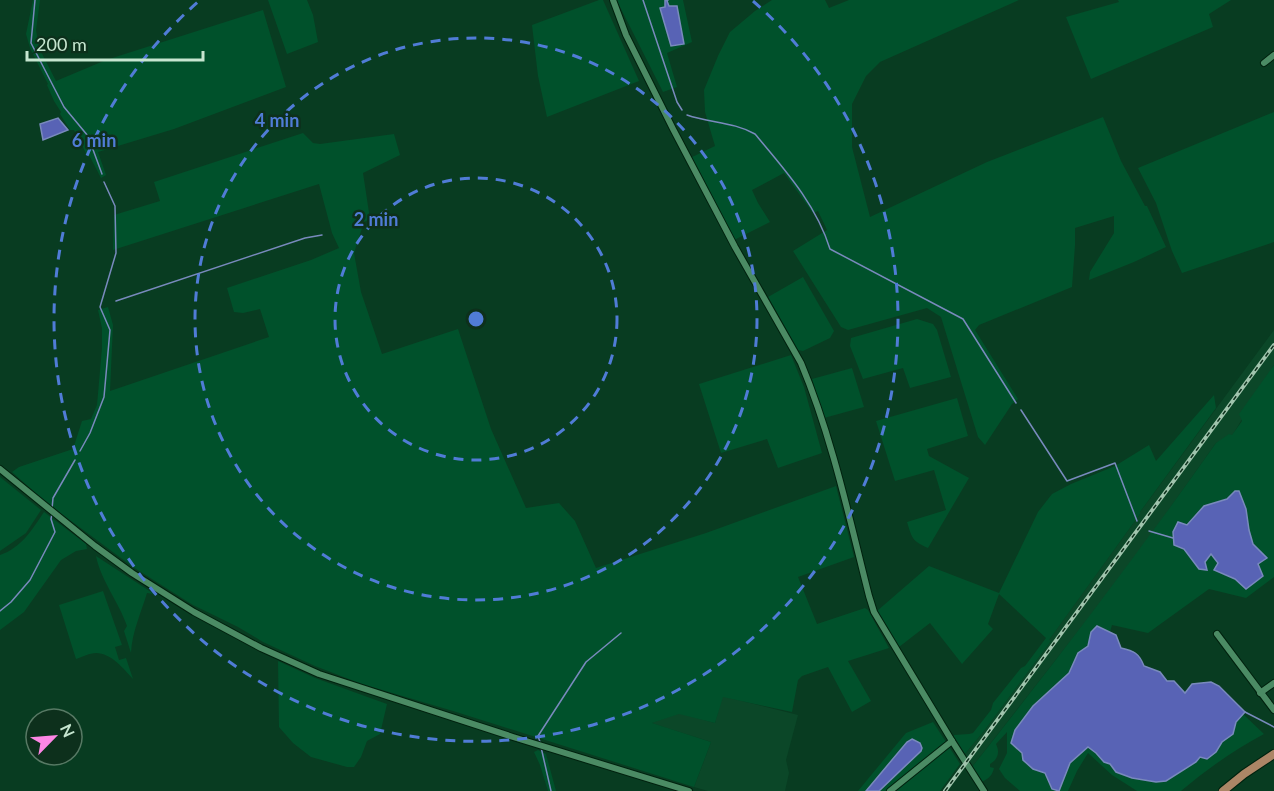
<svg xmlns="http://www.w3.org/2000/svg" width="1274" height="791" font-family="Lato,sans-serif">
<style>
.built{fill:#0b4728}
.green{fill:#00512b;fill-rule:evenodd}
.water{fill:#5863b5;stroke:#798abd;stroke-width:1.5}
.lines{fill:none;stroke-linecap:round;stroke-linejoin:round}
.stream{stroke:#798abd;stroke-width:1.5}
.minor-casing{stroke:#00210e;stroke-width:8}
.major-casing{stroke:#00210e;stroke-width:10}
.minor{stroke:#4b8b64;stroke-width:6}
.major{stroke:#ac8666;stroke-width:8}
.rail-casing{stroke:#a0c4ad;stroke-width:4}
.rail{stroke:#0d301c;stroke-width:1.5;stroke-dasharray:4.5;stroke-linecap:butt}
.ring{fill:none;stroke:#507cd6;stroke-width:3;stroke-dasharray:10 8}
.centre{fill:#507cd6;stroke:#0d301c;stroke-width:3}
.ring-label{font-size:18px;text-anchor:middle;font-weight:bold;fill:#507cd6;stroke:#0d301c;stroke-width:5;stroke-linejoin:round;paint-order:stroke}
</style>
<rect width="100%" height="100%" fill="#083c21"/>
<!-- built -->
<g class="built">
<path d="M1274,330V365L1232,436L1216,443L1148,539L1090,616L972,767L964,755L984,731L1051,641H1048L1140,514V512Z"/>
<path d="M722,696L798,715L786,760L789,773L785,791H708L694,787L711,742L651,723L679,713L715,723Z"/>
</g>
<!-- green -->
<g class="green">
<path d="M33,0H40L36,30L39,48L56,81L106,60L263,10L286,87L174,129L98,152L106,175L101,178L89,155H87L74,130H70L60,114L61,112L54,101L47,85L48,84L30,48L26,34Z"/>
<path d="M268,0H307L313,15L318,42L287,54Z"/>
<path d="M599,0H603L639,81L547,117L538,76L532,25Z"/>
<path d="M613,0H665V7L660,8L669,6L667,1L668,0H683L692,42L667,53L677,87L663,92L619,5Z"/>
<path d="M772,0H825L829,8L849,0H1019L880,62L866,76L852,104V147L870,217L987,162L1103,117L1121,161L1145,206H1147L1166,247L1134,262L1089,280L1090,272L1114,233V216L1075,228V245L1072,287L979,325L975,330L1018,399L1012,404L985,445L978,437L941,317L927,308L848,330L841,327L793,251L827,230L818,211L813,213L784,173L752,190L758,203L770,222L734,240L690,158L715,146L705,112L704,90L718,56L730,32L755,11Z"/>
<path d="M1118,0H1231L1209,14L1213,27L1091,79L1066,17L1119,2Z"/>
<path d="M1274,112V242L1182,273L1172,251L1156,203L1138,168Z"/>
<path d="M303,133L313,143L320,144L394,134L400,155L363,173L370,219L364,222L354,253L361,292L382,354L458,329L491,429L526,508L559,503L575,521L596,568L706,533L836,486L854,557L798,577L817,624L865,608L868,610L889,648L848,661L871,701L852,712L828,667L802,676L798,680L792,712L723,697L715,723L679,714L652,723L711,742L694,787L453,711L362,684L315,666L263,642L238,627L193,605L133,567L47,503L12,472L19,467L73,449L82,421L91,419L97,405L102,348V328L98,310L108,307L113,325L110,391L269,337L260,309L243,313L234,312L227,288L311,260L339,248L332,233L319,184L113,250L114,215L160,201L154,182Z"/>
<path d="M803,277L834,331L830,338L803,351L798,350L768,297Z"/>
<path d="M917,319L933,324L937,330L951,377L910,388L903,368L863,379L850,346L851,338Z"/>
<path d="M791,355L804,387L822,453L778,468L767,439L721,453L699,384Z"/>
<path d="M1274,365V577L1246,598L1209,589L1148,633L1112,625L1110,632L1097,626L1091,632L1088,646L1078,653L1069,673L1050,690L1022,754L1033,769L1045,773L1052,789L1066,772L1070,763L1088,747L1096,753L1104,762L1110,764L1116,772L1132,778L1156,782L1166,781L1196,762L1200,757L1207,759L1216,752L1222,742L1233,734L1236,722L1243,714L1264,734C1234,750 1207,769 1181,791H1137L1112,775L1088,753L1077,771L1068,791H1020L1005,778L999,769L1007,753V732L996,744C1000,752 998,760 990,764V767L994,768C992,776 989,778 982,782L972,767C1056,661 1138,554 1216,443L1229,434L1232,435L1242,421L1239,414ZM1235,491L1246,509L1249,530L1258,564L1246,589L1235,579L1214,570L1218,563L1210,554L1199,569L1184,549L1187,525L1195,515L1204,506L1227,499Z"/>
<path d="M852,368L864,407L824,418L812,379Z"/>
<path d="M1214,395L1216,408L1140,512V514L1049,640L1051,641L984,731L964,755L954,739V735L969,734L973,733L991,710L993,703L1021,668L1025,666L1046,638L999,594L988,624L993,629L962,664L930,623L899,647L877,611L929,566L999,593L1038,512L1052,494L1071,484L1115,466L1149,445L1156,461Z"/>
<path d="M957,398L968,436L927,449L929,456L969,478L928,548C912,541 912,538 907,522L946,510L934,470L895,481L876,421Z"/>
<path d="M0,477L41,510L26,533L0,551Z"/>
<path d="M44,512L86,544L87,549L76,551L61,560L24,612L0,630V555C21,548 32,530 44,512Z"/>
<path d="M96,556L154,594L147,593C141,613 132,632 131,653L124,631L127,626C119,602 101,581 96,556Z"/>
<path d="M103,591L122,645L115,647L119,660L126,658L133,679C124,669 111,653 96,653C90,653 82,657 76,659L59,605Z"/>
<path d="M278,661L315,678L387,704L380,734L367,741L361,757L354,767H347L311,757L293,743L279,727Z"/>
<path d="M933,722L960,764L940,791H858L906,733Z"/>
<path d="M538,750L546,754L556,791H548L540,765L534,752Z"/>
</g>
<!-- water -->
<g class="water">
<path d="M665,0H668L667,1L669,6H677L684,44L671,46L660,8L665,7Z"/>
<path d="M58,118L68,130L43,140L40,124Z"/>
<path d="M1235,491H1239L1246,509L1249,530L1253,544L1267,558L1258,564L1263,576L1246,589L1235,579L1214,570L1218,563L1211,554L1205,562L1207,570L1199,569L1184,549L1174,545L1173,532L1178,522L1187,525L1204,506L1227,499Z"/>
<path d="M1097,626L1116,635L1121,648C1134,651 1139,653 1144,666L1160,672L1167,681H1174L1185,693L1192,684L1211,682L1219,686L1245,712L1236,722L1233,734L1222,742L1216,752L1207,759L1200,757L1196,762L1166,781L1156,782L1132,778L1116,772L1110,764L1104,762L1096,753L1088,747L1070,763L1059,791L1052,789L1045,773L1033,769L1023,760L1022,753L1011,743L1015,730L1033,706L1069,673L1078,653L1088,646L1091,632Z"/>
<path d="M912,739L920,743L922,748L921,751L879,791H866L907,742Z"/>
</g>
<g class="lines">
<!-- stream -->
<g class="stream">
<path d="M35,0L31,43L64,107L88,136L102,174"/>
<path d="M643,0L677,102L682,110"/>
<path d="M687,115C710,123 734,122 755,134C785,170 816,204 830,249L963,319L1016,403"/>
<path d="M116,301L305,238L322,235"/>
<path d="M1021,410L1067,481L1115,463L1137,521"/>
<path d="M80,451L90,433L104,397L110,330L100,307L116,253L115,206L104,182"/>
<path d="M52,509L53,498L75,460"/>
<path d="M1149,531L1173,538"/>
<path d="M0,611L11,602L30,580L55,532L51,519L52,514"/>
<path d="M1245,712L1274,727"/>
<path d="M540,742L538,736L586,662L621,633"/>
<path d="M541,747L551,791"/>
</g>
<!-- minor casing -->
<g class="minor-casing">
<g id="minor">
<path d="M613,0L626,35L673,129L735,247L801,363C832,437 849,517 869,596L874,612L952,741"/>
<path d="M1264,63L1274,55"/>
<path d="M0,469L95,546L132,573L194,612L261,648L319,674L513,737L689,791"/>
<path d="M1217,634L1274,710"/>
<path d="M1260,693L1274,683"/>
<path d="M890,791L952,741L984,791"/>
</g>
</g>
<!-- major casing -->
<g class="major-casing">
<path id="major" d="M1223,791L1244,774L1274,754"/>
</g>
<!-- minor -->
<use href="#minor" class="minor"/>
<!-- major -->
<use href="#major" class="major"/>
<!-- rail casing -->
<g class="rail-casing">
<path id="rail" d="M945,791L1274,345"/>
</g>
<!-- rail -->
<use href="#rail" class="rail"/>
</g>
<!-- distance rings -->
<g class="ring">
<circle cx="476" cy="319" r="141"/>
<circle cx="476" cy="319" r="281"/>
<path d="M753 1A422 422 0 1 1 199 1"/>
</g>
<circle cx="476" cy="319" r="9" class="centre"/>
<g class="ring-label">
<text x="277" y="127">4 min</text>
<text x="94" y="147">6 min</text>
<text x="376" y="226">2 min</text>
</g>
<!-- north arrow -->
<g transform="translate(54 737) rotate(65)"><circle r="28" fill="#0d301c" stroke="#577964" stroke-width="1.5"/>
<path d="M0-4.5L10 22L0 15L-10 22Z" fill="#fc86e4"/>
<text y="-9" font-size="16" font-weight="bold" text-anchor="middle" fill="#c6e6d0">N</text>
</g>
<!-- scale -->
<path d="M27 51v9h176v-9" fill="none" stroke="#c6e6d0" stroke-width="3"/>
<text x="36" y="51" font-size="18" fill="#c6e6d0" stroke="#0d301c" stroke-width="4.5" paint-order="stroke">200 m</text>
</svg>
